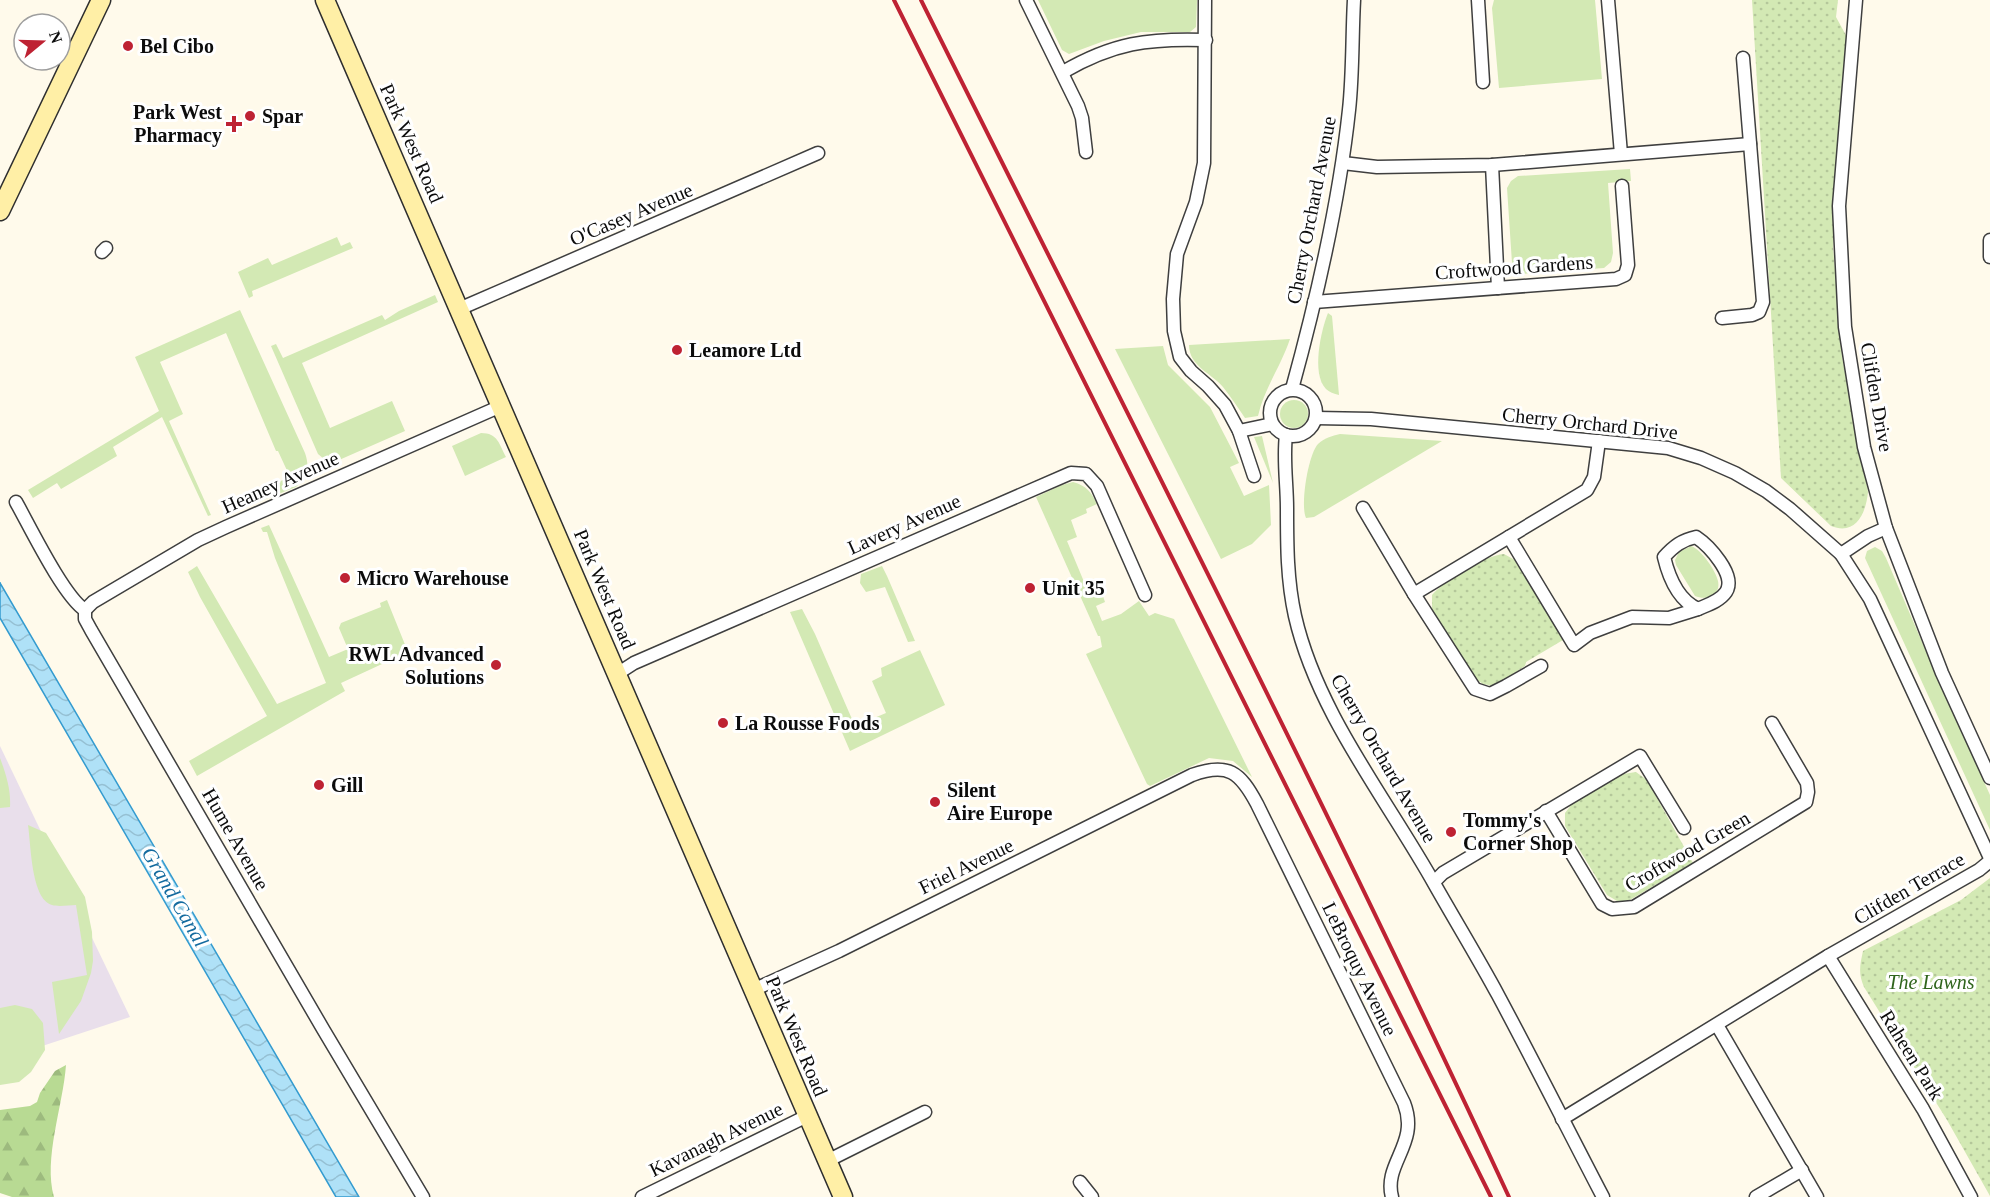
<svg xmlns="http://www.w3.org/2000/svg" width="1990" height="1197" font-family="Georgia,serif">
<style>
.industrial{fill:#e9dfeb}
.grass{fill:#d3e9b4}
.forest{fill:url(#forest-firs)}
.park{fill:url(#park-dots)}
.water{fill:url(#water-waves);stroke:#349bcf;stroke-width:1.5}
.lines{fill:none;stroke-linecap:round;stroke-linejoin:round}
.street-casing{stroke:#3f3f3f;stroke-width:15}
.secondary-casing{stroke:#2e2e2e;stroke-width:21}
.street{stroke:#fff;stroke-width:12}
.secondary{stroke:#ffefa6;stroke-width:18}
.rail{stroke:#be2233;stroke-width:4}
.poi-dot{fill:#be2233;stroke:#fff;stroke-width:2}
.labels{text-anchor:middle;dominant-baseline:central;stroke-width:6;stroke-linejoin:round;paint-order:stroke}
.poi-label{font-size:20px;font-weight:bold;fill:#0c0c0c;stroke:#fff;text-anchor:start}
.street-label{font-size:20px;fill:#0c0c0c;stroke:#fff}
.park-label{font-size:20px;font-style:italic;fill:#2f641c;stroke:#fff}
.water-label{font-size:21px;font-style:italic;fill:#146b9f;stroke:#fff}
</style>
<defs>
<pattern id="forest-firs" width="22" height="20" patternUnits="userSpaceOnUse" patternTransform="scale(1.5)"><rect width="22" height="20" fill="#b8da93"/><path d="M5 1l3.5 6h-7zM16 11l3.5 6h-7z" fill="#9dba7e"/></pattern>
<pattern id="park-dots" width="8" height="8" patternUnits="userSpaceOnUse" patternTransform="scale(1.5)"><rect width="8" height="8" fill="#d3e9b4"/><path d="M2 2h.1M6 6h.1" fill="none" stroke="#b4c79a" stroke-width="1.8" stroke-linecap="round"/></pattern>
<pattern id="water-waves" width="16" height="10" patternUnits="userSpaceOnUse" patternTransform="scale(1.5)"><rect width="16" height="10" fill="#afe1f7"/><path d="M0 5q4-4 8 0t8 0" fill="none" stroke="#95c0d3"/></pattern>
</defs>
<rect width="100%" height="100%" fill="#fffaeb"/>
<!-- industrial -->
<path class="industrial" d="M0,746L130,1017L0,1060Z"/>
<!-- grass -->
<g class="grass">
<path d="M1038,0H1197L1196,27L1190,32H1141L1104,41L1069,54L1062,50Z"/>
<path d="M1494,0H1595L1602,79L1499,88L1492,8Z"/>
<path d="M1630,169L1631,181L1608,183L1613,253L1611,262L1604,268L1520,274L1515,270L1512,263L1507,188L1511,181L1518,176Z"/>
<path d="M337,237L341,246L350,242L353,248L252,291L253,296L249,298L238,272L268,258L272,265Z"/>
<path d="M435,295L438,302L302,363L330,428L392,401L405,431L330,464L318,454L271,346L276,344L283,358L382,315L385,320L399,311Z"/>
<path d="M240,310L305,453C310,467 307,478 296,487L241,509L235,508L232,503L234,501L290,477L278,451H276L226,333L160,362L183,414L169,421L211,515L208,516L162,417L113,447L117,456L61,489L57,483L33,498L28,490L159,411L135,357Z"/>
<path d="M1328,313L1332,316L1339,395C1334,394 1329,392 1326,389C1311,374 1321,330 1328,313Z"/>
<path d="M1290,339C1281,366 1264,389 1258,416L1245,418C1238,408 1231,397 1223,387C1211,373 1189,366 1189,345Z"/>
<path d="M1163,346L1168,365L1210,407L1239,463L1230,467L1244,496L1269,485L1271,525L1252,544L1221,559L1115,349Z"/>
<circle cx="1294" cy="414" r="14"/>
<path d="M481,433C498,433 499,444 506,457L465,476L452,446Z"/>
<path d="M1340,434L1442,441L1314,517L1306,518C1300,505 1308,455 1318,444C1324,438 1332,436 1340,434Z"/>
<path d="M1262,436L1273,483L1254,437Z"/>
<path d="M1073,482C1087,486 1091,492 1097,504L1086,509L1087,513L1071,520L1077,537L1067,541L1087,589L1099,585L1105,602L1096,606L1102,621L1121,614L1139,601L1149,616L1155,613L1174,619L1252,777L1233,761L1209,758L1150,786L1147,784L1086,654L1102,647L1100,636H1098L1036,497L1062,485Z"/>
<path d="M269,525L329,657L348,649L339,628L341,623L381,607L380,603L387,600L408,652L341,683L345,691L197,776L189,761L267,716L200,597L188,572L197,566L277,704L326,683L275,558L267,532H263L261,528Z"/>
<path d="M1691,546C1701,549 1716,571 1718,581C1721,595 1707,601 1695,596L1676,565L1675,560L1679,552Z"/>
<path d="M1875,547L1882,551L1886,558L1940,684L1990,795V830L1865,558L1867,551Z"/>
<path d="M882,566L887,576L915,641L908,642L885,587L866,592L860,583L861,574Z"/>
<path d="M802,609L815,634L855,726L886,713L872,681L882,676L881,668L920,650L945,705L850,751L790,612Z"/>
<path d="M0,758C6,774 11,790 10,807L0,808Z"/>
<path d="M28,825L46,833L85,897L92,932L93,961L91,973L81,1001L59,1034L52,982L87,975L76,905C69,905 59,907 52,905C31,899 31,844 28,825Z"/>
<path d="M15,1005L32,1009L43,1023L45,1050L31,1072L19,1082L0,1085V1008Z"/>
</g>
<!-- forest -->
<path class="forest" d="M66,1065C63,1106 43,1159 54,1197H12L0,1193V1110L30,1106L37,1102L40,1093L55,1071Z"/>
<!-- park -->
<g class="park">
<path d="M1752,0H1838L1836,17L1848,39L1833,247L1842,357L1868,492C1866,513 1856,536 1831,526L1781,478Z"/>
<path d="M1504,554L1515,560L1563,640L1526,662L1525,666L1494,686L1483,684L1474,678L1432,609V595C1446,579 1483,556 1504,554Z"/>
<path d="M1636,772L1647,780L1693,863L1628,901H1617L1607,895L1565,826V813L1572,804L1623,774Z"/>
<path d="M1990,878V1196L1947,1120L1864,987C1858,973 1860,965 1863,951L1961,900Z"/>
</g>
<!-- water -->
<path class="water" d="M0,582V583L359,1197H336L0,618Z"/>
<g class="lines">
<!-- street casing -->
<g class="street-casing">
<g id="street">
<path d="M1026,0L1078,106L1082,118L1086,152"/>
<path d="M1205,0L1204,163L1196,202L1177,254L1173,299L1174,331L1180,357L1191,371L1208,386L1225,405L1239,431L1254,476"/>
<path d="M1478,0L1483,82"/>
<path d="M1608,0L1621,154"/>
<path d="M1856,0L1839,206L1845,327L1864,447L1886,528L1942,673L1990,778"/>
<path d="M1063,72C1113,43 1148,38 1206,40"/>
<path d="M1343,163L1377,167L1492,165L1750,144"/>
<path d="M1492,165L1498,288"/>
<path d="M1990,240V257"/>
<path d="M102,252L106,248"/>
<path d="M1314,302L1616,279L1625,275L1628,265L1622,186"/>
<path d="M459,309L818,153"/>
<path d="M1722,318L1752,315L1759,312L1763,302L1743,58"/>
<path d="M1292,389C1317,298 1339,204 1349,110C1353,74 1352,36 1354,0"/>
<circle cx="1293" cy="413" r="23"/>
<path d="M1316,418L1371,419L1668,448L1701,458L1735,473L1766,491L1790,509L1841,554L1870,599L1990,858"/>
<path d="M1239,431L1272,424"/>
<path d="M1286,435C1283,459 1287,484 1287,508C1287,545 1287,580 1295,616C1317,713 1387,799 1435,885C1456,922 1478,958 1498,995C1534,1062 1568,1130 1603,1197"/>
<path d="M16,502C30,527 64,597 85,610V619L91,630L323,1029L423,1197"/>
<path d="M1363,508L1414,594L1475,689L1490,694L1506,686L1541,666"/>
<path d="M1509,537L1574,645L1590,633L1632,617L1669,618L1698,609"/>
<path d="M1696,537C1708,545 1737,575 1726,592C1720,601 1707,605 1698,609C1678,600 1669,578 1664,557C1674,546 1682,540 1696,537Z"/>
<path d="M1841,554L1868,536L1886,528"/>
<path d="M1414,594L1587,490L1594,477L1599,441"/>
<path d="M85,610L93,602L198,540L226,527L501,406"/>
<path d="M617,674L634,663L1071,473L1086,474L1097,486L1145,595"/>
<path d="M1546,811L1602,904L1612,909L1634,907L1806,802L1808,792L1807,783L1772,723"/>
<path d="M1434,882L1443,873L1640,756L1684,828"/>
<path d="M1828,956L1923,1109L1971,1197"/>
<path d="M753,990L839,951L1192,775C1228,762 1240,772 1257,804L1404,1103C1420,1144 1383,1163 1392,1197"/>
<path d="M1717,1025L1817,1197"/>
<path d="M1562,1119L1828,956L1979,870L1990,861"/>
<path d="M827,1161L925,1112"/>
<path d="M1080,1182L1092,1197"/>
<path d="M642,1197L807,1116"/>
<path d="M1756,1197L1802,1170"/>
</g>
</g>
<!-- secondary casing -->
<g class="secondary-casing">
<g id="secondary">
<path d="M325,0L843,1197"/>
<path d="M0,211L101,0"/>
</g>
</g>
<!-- street -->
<use href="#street" class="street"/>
<!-- secondary -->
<use href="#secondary" class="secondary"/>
<!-- rail -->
<g class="rail">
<path d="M894,0L1491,1197"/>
<path d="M921,0C1119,398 1322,794 1509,1197"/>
</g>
</g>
<!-- markers -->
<g class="poi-dot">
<circle cx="128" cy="46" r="6"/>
<circle cx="250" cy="116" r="6"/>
<path d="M231 115h6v6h6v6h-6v6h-6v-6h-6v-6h6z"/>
<circle cx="677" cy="350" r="6"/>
<circle cx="345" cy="578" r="6"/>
<circle cx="1030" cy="588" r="6"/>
<circle cx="496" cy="665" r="6"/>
<circle cx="723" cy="723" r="6"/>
<circle cx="319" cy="785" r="6"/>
<circle cx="935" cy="802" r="6"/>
<circle cx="1451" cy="832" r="6"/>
</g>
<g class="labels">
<!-- poi labels -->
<g class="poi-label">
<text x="140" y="46">Bel Cibo</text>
<text x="222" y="112" text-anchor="end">Park West<tspan x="222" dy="23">Pharmacy</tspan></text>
<text x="262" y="116">Spar</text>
<text x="689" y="350">Leamore Ltd</text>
<text x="357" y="578">Micro Warehouse</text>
<text x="1042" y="588">Unit 35</text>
<text x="484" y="654" text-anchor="end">RWL Advanced<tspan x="484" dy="23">Solutions</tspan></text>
<text x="735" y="723">La Rousse Foods</text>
<text x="331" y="785">Gill</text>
<text x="947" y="790">Silent<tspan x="947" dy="23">Aire Europe</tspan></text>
<text x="1463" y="820">Tommy's<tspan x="1463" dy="23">Corner Shop</tspan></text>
</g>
<!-- street labels -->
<g class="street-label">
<text transform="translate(412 143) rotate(66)">Park West Road</text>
<text transform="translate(1311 210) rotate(-79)">Cherry Orchard Avenue</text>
<text transform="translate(631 214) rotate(-23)">O'Casey Avenue</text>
<text transform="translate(1514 267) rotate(-4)">Croftwood Gardens</text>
<text transform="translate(1877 397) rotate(80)">Clifden Drive</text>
<text transform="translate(1590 423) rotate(6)">Cherry Orchard Drive</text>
<text transform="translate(280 482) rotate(-24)">Heaney Avenue</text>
<text transform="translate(904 524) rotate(-24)">Lavery Avenue</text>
<text transform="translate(605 589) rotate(67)">Park West Road</text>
<text transform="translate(1384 758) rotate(60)">Cherry Orchard Avenue</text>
<text transform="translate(236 839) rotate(60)">Hume Avenue</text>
<text transform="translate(1687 851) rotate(-30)">Croftwood Green</text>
<text transform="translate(966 866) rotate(-26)">Friel Avenue</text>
<text transform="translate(1909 888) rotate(-30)">Clifden Terrace</text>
<text transform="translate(1360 969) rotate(64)">LeBroquy Avenue</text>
<text transform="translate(797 1036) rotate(67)">Park West Road</text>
<text transform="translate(1912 1055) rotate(58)">Raheen Park</text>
<text transform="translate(716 1139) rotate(-26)">Kavanagh Avenue</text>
</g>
<!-- park labels -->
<g class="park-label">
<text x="1931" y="982">The Lawns</text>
</g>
<!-- water labels -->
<g class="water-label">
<text transform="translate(175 897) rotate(60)">Grand Canal</text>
</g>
</g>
<!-- north arrow -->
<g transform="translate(42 42) rotate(71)"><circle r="28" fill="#ffffff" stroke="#9e9e9e" stroke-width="1.5"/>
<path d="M0-4.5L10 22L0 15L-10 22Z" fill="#be2233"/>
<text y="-9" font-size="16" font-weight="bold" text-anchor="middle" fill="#0c0c0c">N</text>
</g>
</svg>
